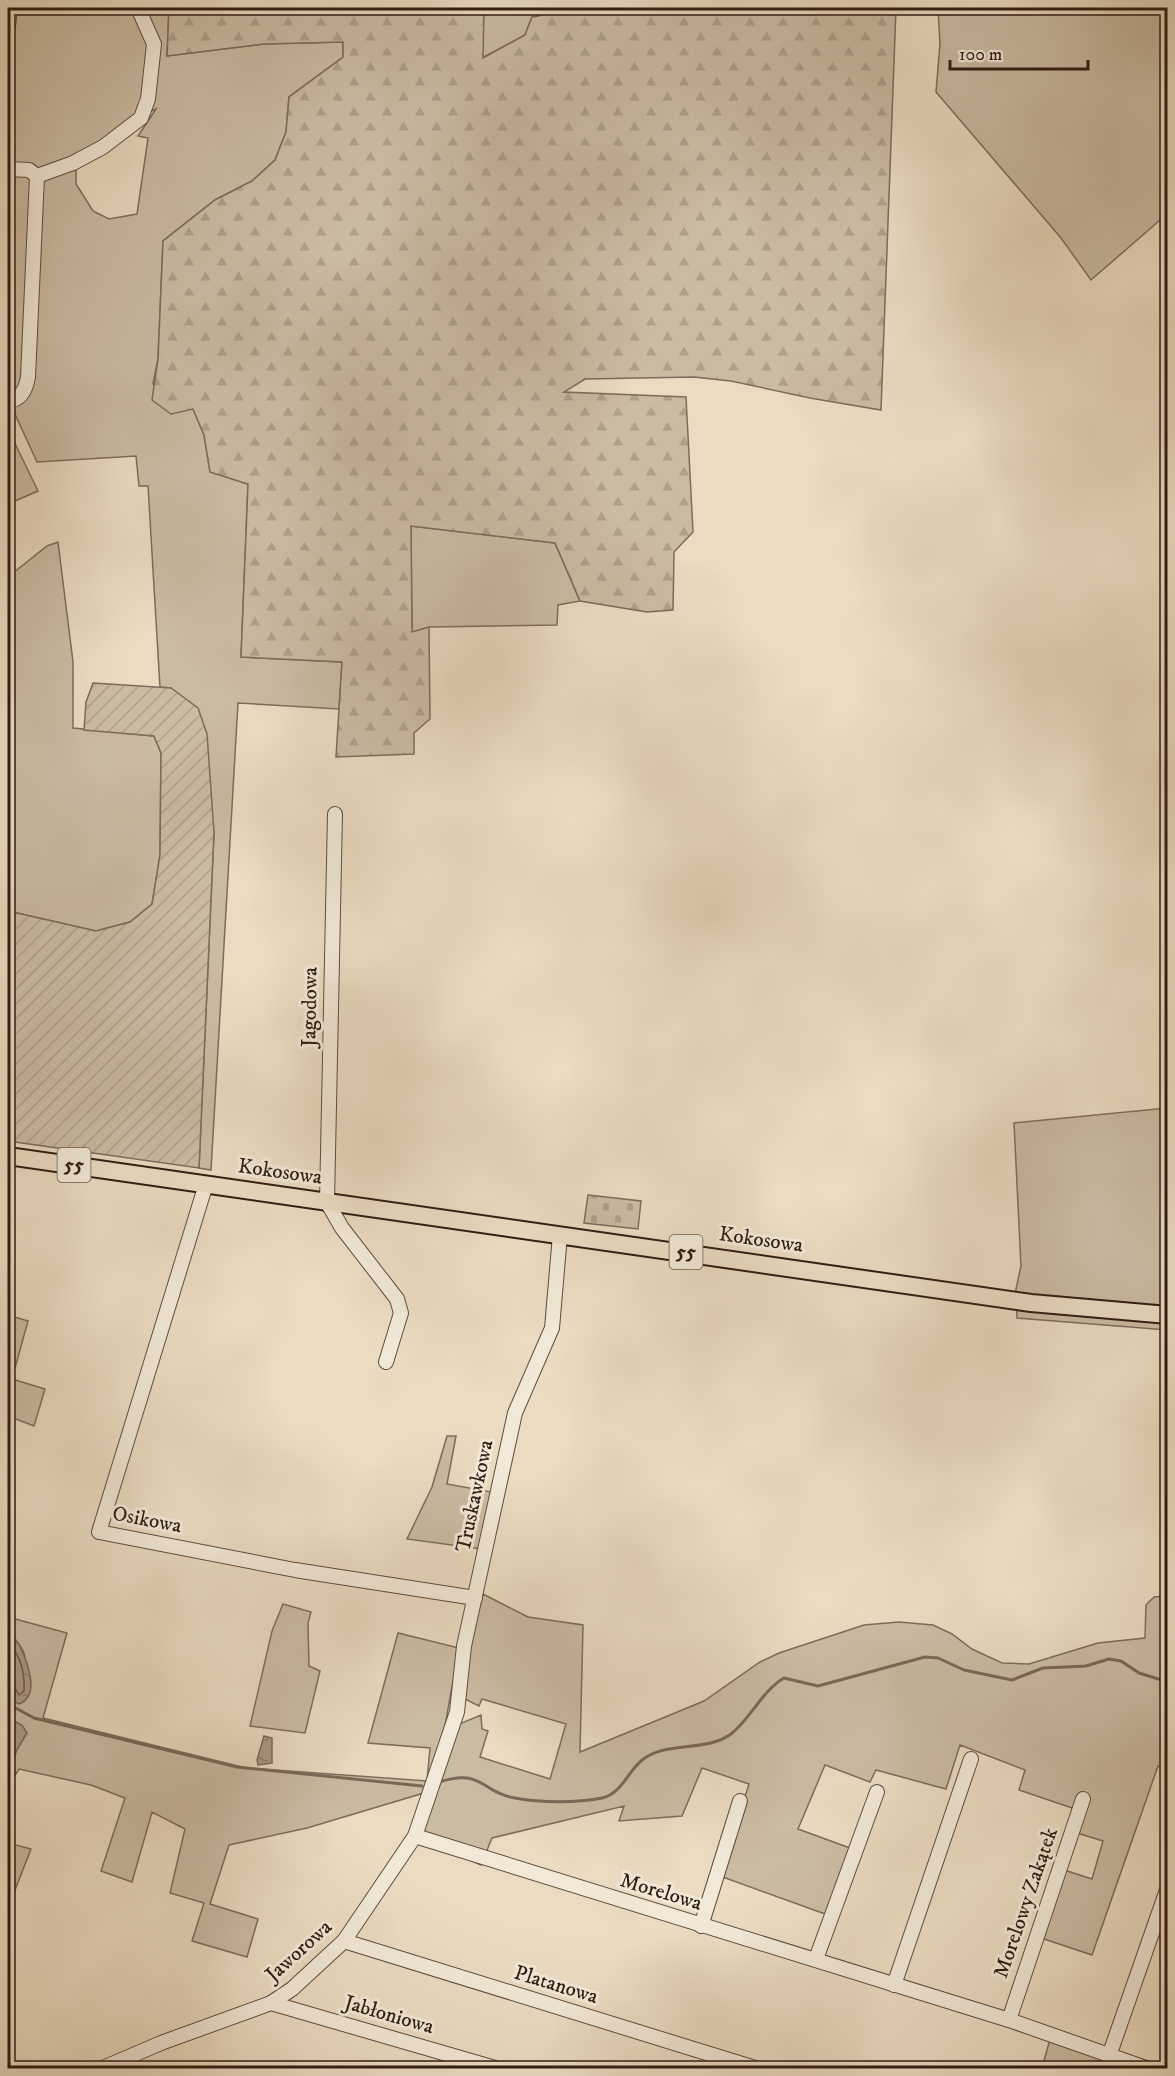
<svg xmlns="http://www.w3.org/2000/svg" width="1175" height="2076" font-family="'IM FELL DW Pica',serif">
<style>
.grass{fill:#cabba3;stroke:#7d6c5b;stroke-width:1.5;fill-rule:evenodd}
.forest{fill:url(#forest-firs);stroke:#7d6c5b;stroke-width:1.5}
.cemetery{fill:url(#cemetery-stones);stroke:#7d6c5b;stroke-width:1.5}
.garden{fill:url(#garden-furrows);stroke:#7d6c5b;stroke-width:1.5}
.water{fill:url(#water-ripples);stroke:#7a6858;stroke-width:1.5}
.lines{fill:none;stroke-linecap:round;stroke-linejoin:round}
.shore{stroke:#6e5b4c;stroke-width:1.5}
.stream{stroke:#7a6858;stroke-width:3}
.minor-casing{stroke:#5e4c3e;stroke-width:16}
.major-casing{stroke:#301c13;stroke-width:20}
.minor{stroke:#f1e8d7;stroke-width:14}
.major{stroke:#eadbc1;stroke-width:16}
.labels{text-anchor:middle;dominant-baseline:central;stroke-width:6;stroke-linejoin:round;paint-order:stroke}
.shield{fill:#f1e8d7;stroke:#6a594e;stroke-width:1.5}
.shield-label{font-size:20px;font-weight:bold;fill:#301c13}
.street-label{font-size:21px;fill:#301c13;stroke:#f1e8d7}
</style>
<defs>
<pattern id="forest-firs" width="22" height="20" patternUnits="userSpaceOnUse" patternTransform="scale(1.5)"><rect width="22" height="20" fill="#cabba3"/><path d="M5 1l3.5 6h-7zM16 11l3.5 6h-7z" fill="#aea08b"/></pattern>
<pattern id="cemetery-stones" width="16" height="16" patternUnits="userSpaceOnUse" patternTransform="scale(1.5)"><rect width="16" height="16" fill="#cabba3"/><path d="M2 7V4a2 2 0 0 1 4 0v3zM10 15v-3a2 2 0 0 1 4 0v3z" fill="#aea08b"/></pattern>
<pattern id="garden-furrows" width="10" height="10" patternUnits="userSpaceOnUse" patternTransform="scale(1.5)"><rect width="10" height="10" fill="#cabba3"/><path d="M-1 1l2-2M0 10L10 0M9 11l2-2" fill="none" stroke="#aea08b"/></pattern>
<pattern id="water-ripples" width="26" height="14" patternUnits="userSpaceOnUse" patternTransform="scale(1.5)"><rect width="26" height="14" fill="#ab9a86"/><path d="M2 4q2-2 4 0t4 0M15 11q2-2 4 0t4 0" fill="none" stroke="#8c7d6c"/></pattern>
</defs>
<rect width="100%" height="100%" fill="#eadbc1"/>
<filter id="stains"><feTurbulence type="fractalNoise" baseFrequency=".00333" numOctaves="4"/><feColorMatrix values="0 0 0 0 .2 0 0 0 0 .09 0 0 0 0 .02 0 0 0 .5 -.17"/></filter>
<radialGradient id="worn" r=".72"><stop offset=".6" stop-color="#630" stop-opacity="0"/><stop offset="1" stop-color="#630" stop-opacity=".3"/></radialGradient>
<!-- grass -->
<g class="grass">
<path d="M8,8H169L167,56L264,44L343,42V57L289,97L286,132L275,160L252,181L215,200L163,241L158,359L153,384L193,409L204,435L210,472L248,484L241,657L342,662L339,709L238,703L211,1170L199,1168L214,832L171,688L160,687L148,486H139L136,456L37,462L15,414L13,402H8ZM156,109L138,136L148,138L137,214L109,219L93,211L76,184V157L135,118Z"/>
<path d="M484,8H543L540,16L532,17L525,35L482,58Z"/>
<path d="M938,8H1167V214L1091,280L1061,238L936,92L940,44Z"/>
<path d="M8,429L38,491L8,504Z"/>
<path d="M411,526L555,543L580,601L558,605L557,625L429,627L412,633Z"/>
<path d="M58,542L73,662V728L154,736L161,753L160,855L152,904L130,922L96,931L8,911V577L47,546Z"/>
<path d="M1167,1108V1330L1017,1318L1016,1289L1021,1266L1014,1123Z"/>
<path d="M8,1315L28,1321L12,1379L45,1389L34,1426L8,1416Z"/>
<path d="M447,1436H456L447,1484L491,1492L481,1549L407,1539L432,1487Z"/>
<path d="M483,1594L528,1617L583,1625L580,1752L704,1701L760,1662L779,1653L864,1625L899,1622L933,1625L952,1634L972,1649L1002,1663L1029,1664L1098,1643L1145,1638L1146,1605L1154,1597L1167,1596V1770L1158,1766L1092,1955L1041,1938L1064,1870L1092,1879L1103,1841L1077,1833L1084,1812L1019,1790L1025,1770L960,1745L946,1789L876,1770L870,1782L825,1765L798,1829L850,1848L825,1914L720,1876L749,1784L702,1768L682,1816L619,1821L624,1806L492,1838L481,1865L438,1846L412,1830L424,1793L307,1828L229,1845L210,1904L258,1919L247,1957L192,1941L204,1903L170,1893L185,1829L152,1812L132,1882L101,1871L125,1798L91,1785L19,1769L8,1787V1765L16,1753L15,1720L8,1718V1683L14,1701C17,1688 24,1672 25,1659C25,1645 8,1639 8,1617L67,1633L43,1718L246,1768L427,1781L430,1748L368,1743L398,1633L459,1648L441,1748L459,1724L481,1715L482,1729L488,1731L480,1757L550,1779L566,1724L482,1699L479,1706L465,1699L468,1654Z"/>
<path d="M283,1604L311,1612L308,1623L309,1666L320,1671L305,1733L250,1726L272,1631Z"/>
<path d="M8,1843L31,1849L8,1908Z"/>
<path d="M1052,2032L1158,2064L1168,2063L1167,2068H1042Z"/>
</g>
<!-- forest -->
<path class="forest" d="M169,8H484L483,58L525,35L532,17L539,16L543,8H896L881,410L810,398L731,381L694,377L585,379L564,392L686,397L693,532L674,552L673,610L647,612L580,601L555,543L411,526L412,632L429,627L430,719L414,733V754L336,757L342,662L241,657L248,484L210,472L204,435L193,409L171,414L152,400L158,359L163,241L215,200L252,181L275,160L286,132L289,97L343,57V42L264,44L167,56Z"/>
<!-- cemetery -->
<path class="cemetery" d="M588,1195L641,1201L638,1229L584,1223Z"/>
<!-- garden -->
<path class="garden" d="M93,683L171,688L198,708L207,734L214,832L199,1168L8,1141V911L96,931L130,922L152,904L160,855L161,753L154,736L84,730L86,702Z"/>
<!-- water -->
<g class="water">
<path d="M8,1630L13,1640L19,1644C26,1659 42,1695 19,1704L13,1701L8,1683Z"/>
<path d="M8,1718L22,1725L27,1733L8,1765Z"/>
<path d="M264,1736L272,1738V1763L258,1765L257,1760Z"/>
</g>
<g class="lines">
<!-- shore -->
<path class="shore" d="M8,1642C20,1655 25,1673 24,1691L19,1695L14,1686L8,1685"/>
<!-- stream -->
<g class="stream">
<path d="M8,1696L12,1706L34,1718L237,1767L422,1786"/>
<path d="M439,1782C483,1768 480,1792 515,1798C542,1803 576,1803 602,1798C624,1793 629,1766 648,1756C674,1742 708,1751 731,1734C751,1718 763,1690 784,1678L818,1686L925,1657L938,1658L964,1670L1012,1680L1043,1668L1086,1666L1109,1659L1121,1661L1139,1673L1168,1682"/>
</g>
<!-- minor casing -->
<g class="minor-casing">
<g id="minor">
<path d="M8,26L10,8"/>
<path d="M8,169L29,170L37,176"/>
<path d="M37,176L73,163L103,147L141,118L148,99L154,44L138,8"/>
<path d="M8,401C21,400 26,389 28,377L37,176"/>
<path d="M335,814L327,1202L342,1228L397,1299L401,1313L386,1362"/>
<path d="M206,1184L99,1532L295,1570L475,1598"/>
<path d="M415,1836L1009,2020L1146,2068"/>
<path d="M701,1926L740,1801"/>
<path d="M344,1941L755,2068"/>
<path d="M816,1959L877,1792"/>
<path d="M894,1985L971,1759"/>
<path d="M271,2003L495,2068"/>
<path d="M1009,2020L1083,1799"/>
<path d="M1109,2056L1168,1887"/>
<path d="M103,2068L161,2043L271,2003L292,1989L344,1941L415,1836L457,1712L464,1646L515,1413L552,1328L560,1235"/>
</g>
</g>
<!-- major casing -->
<g class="major-casing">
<path id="major" d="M8,1156L1031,1303L1168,1315"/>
</g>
<!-- minor -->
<use href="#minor" class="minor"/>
<!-- major -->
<use href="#major" class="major"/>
</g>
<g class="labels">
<!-- shield labels -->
<g class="shield">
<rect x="57.5" y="1148" width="33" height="34" rx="4.5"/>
<rect x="669.5" y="1235" width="33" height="34" rx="4.5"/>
</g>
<g class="shield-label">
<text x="74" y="1165">55</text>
<text x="686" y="1252">55</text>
</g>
<!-- street labels -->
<g class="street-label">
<text transform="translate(310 1007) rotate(-89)">Jagodowa</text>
<text transform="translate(280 1172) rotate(8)">Kokosowa</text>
<text transform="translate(761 1240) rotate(8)">Kokosowa</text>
<text transform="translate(475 1496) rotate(-78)">Truskawkowa</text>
<text transform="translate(147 1520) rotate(11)">Osikowa</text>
<text transform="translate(661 1892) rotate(17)">Morelowa</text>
<text transform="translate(1026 1903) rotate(-71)">Morelowy Zakątek</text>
<text transform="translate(299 1951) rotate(-42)">Jaworowa</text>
<text transform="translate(556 1985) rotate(17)">Platanowa</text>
<text transform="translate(389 2015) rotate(16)">Jabłoniowa</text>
</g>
</g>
<!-- margin -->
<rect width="1175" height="2076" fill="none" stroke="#eadbc1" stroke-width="30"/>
<rect x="9" y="9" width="1157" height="2058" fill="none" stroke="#301c13" stroke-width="3"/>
<rect x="15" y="15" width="1145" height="2046" fill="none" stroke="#301c13" stroke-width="1.5"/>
<!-- scale -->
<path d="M950 60v9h138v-9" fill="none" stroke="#301c13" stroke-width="3"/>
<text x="959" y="60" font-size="18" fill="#301c13" stroke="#f1e8d7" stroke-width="4.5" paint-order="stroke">100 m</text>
<rect width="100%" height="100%" filter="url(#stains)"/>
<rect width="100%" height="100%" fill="url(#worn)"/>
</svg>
